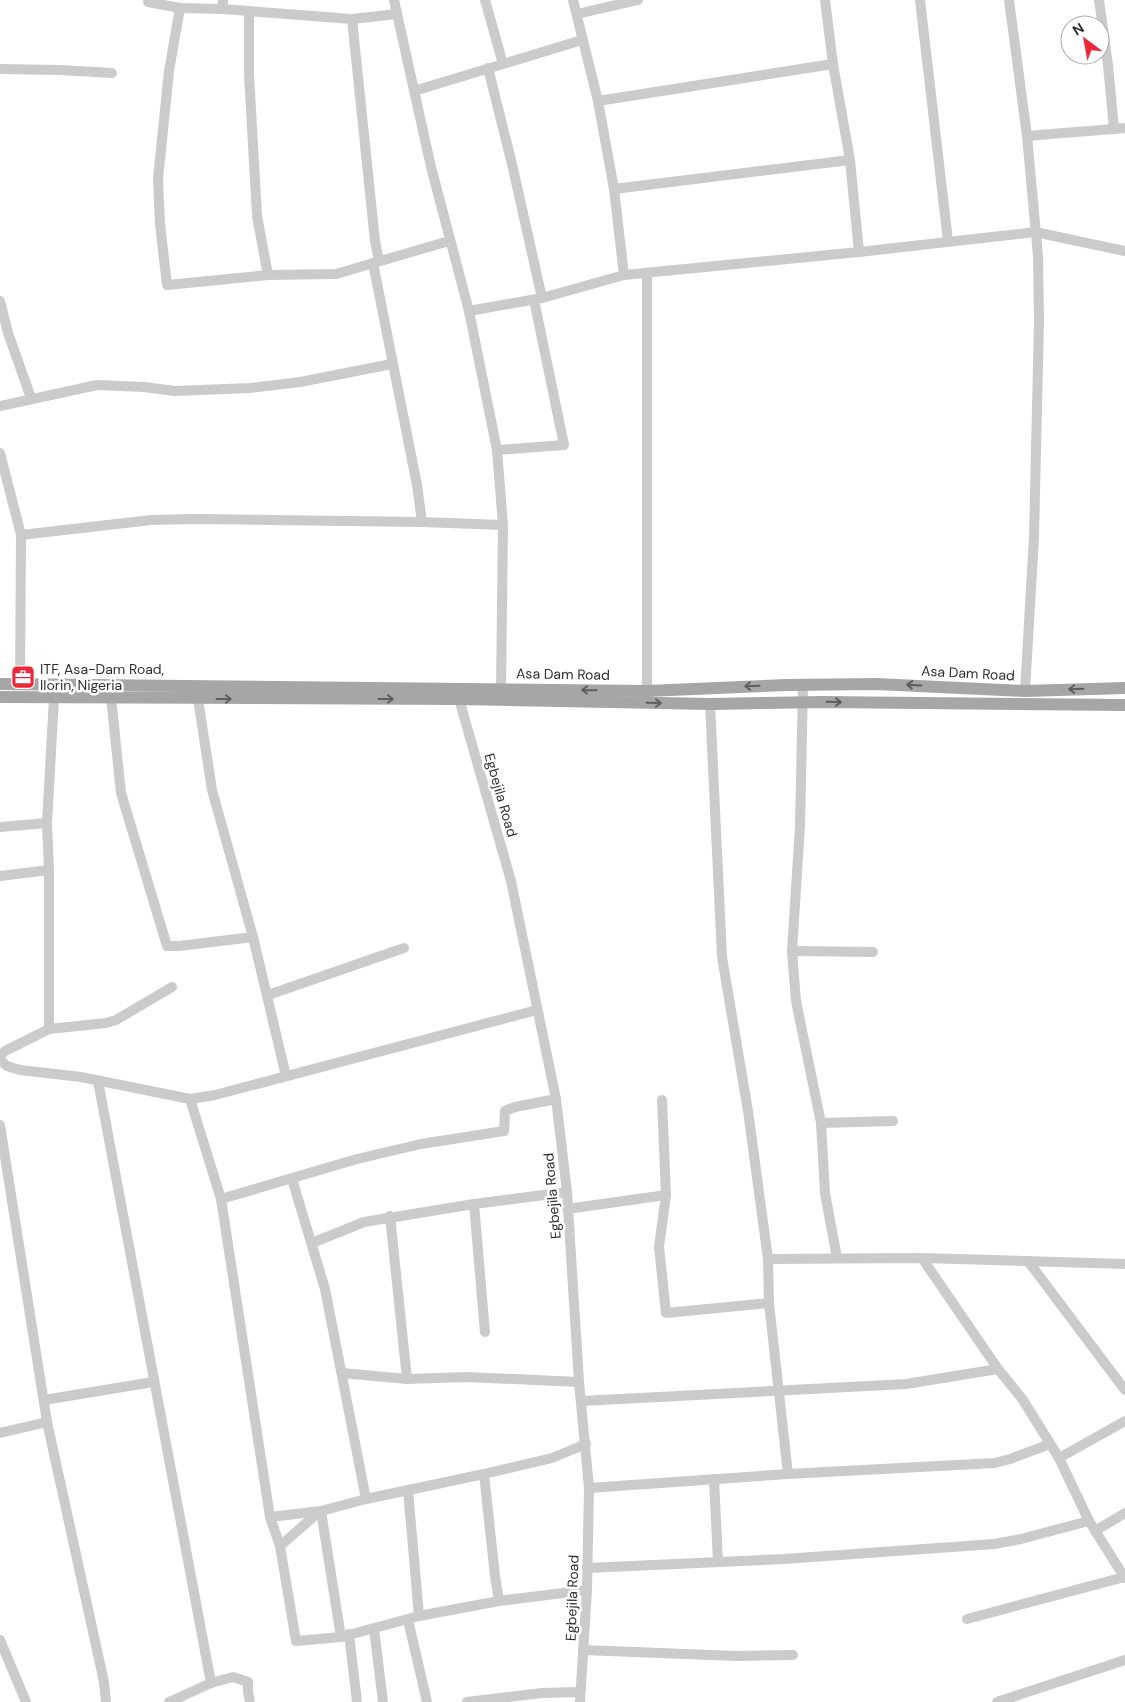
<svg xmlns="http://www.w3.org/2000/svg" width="1125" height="1702" font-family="'DM Sans',sans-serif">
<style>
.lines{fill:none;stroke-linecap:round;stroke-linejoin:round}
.minor{stroke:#cbcbcb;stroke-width:10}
.major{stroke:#a6a6a6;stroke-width:12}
.oneway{stroke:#5e5e5e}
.labels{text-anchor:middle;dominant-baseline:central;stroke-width:5;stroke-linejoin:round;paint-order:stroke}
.poi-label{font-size:14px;fill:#2e2e2e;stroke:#fff;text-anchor:start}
.street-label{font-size:14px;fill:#2e2e2e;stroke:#fff}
</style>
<rect width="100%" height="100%" fill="#fff"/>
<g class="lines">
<!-- minor -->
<g class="minor">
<path d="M223,0V9L352,19L397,14"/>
<path d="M394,0L431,167L469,311L497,450L503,525L501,688"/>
<path d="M485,0L503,64"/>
<path d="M573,0L598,101L614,189L624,275"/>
<path d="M825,0L833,64L850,160L859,252"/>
<path d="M920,0L948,241"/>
<path d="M1009,0L1027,136L1038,256L1039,321L1034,537L1025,691"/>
<path d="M1099,0L1108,65L1114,129"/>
<path d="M148,2L180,8L223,9"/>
<path d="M180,8L169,71L158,179L160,224L167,285L268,275L336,274L449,241"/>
<path d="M249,11V74L257,216L268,275"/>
<path d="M577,14L638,0"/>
<path d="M352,19L375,241L379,261"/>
<path d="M488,68L512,164L542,298"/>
<path d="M0,69L60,70L112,73"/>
<path d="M414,91L582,40"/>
<path d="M598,101L833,64"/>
<path d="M1027,136L1125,128"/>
<path d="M614,189L850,160"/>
<path d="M373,263L417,485L422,522"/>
<path d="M647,273V691"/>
<path d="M0,301L8,333L31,398"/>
<path d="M469,311L542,298L624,275L859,252L1035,232L1125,251"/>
<path d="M0,406L97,385L144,387L175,391L250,388L300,382L392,364"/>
<path d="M497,450L564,445L534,300"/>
<path d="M0,453L21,535L20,684"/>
<path d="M21,535L151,520L195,519L422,522L503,525"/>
<path d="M803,685L800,826L792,951L796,1001L821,1123L825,1193L837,1258"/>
<path d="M111,697L121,793L167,946H179L253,937"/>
<path d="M198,699L212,790L253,937L286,1076"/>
<path d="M459,699L511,881L556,1099L567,1192L579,1382L589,1488L587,1590L580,1702"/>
<path d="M710,704L722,957L748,1111L768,1259L769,1303L788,1474"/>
<path d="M0,827L47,823"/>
<path d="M0,876L49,870"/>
<path d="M792,951L873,952"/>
<path d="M268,995L404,948"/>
<path d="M49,1029L106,1023L116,1020L172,987"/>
<path d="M0,1056L5,1051L49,1029V870L47,823L54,698"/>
<path d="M0,1060L7,1066L20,1070L81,1077L190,1099L215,1095L537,1010"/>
<path d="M98,1081L211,1683L169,1702"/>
<path d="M190,1099L221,1199L270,1517L280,1546L296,1641L341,1637L419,1616L499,1601L587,1590"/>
<path d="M662,1100L666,1195L659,1247L666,1313L769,1303"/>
<path d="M821,1123L893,1121"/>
<path d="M0,1125L47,1422L104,1682L106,1702"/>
<path d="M292,1179L325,1289L366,1499"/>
<path d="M221,1199L357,1159L421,1144L504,1131L505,1111L515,1107L556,1099"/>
<path d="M474,1204L485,1332"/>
<path d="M567,1209L666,1195"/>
<path d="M390,1216L407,1379L467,1377L579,1382"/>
<path d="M312,1243L364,1222L474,1204L567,1192"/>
<path d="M922,1258L998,1369L1023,1400L1059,1458L1089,1521L1125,1578"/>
<path d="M768,1259L922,1258L1125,1264"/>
<path d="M1028,1261L1125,1390"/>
<path d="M342,1373L407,1379"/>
<path d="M44,1400L153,1382"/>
<path d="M582,1401L906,1384L998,1369"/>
<path d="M0,1433L47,1422"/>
<path d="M1059,1458L1125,1421"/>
<path d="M484,1474L495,1576L499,1601"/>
<path d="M714,1479L718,1562"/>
<path d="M589,1488L788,1474L995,1463L1010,1459L1050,1444"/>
<path d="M408,1490L419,1616"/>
<path d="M321,1511L341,1637"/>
<path d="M270,1517L321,1511L366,1499L484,1474L552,1458L586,1444"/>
<path d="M1095,1531L1125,1513"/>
<path d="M280,1546L320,1511"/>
<path d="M587,1568L784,1559L994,1544L1021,1539L1089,1521"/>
<path d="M967,1619L1124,1577"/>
<path d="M408,1620L427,1702"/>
<path d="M374,1629L383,1702"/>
<path d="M349,1634L357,1702"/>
<path d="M0,1640L26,1702"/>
<path d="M583,1650L736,1656L793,1655"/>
<path d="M211,1683L233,1677L248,1682V1692L250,1702"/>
<path d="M467,1702L542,1693L580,1692"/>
<path d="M997,1702L1125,1660"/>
</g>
<!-- major -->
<g class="major">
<path d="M0,684L647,691L786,685L876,684L1025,691L1125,688"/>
<path d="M0,697L459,699L710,704L823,702L1125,705"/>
</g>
</g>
<!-- one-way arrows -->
<defs><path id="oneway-shaft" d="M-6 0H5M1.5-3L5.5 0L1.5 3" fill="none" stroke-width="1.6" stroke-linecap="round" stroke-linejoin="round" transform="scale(1.25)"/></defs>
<g class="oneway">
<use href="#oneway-shaft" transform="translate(914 685) rotate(-177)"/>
<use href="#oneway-shaft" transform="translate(752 686) rotate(178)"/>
<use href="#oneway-shaft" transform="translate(1076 689) rotate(178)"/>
<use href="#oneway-shaft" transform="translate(589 690) rotate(-179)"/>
<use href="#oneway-shaft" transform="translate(224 699)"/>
<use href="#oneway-shaft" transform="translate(386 699)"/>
<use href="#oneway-shaft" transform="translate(834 702) rotate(1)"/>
<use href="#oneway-shaft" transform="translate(654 703) rotate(1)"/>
</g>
<!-- icons -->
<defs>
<g id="office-square" transform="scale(1.25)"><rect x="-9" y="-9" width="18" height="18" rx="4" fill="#ed273a" stroke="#fff"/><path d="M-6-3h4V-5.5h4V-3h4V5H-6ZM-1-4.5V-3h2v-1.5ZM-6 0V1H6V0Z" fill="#fff"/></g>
</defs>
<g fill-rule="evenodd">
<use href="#office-square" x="23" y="677"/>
</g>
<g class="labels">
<!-- poi labels -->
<g class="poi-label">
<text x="40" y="669">ITF, Asa-Dam Road,<tspan x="40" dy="16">Ilorin, Nigeria</tspan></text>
</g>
<!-- street labels -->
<g class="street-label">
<text transform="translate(968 673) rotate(3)">Asa Dam Road</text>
<text transform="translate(563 674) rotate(1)">Asa Dam Road</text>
<text transform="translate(501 795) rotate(74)">Egbejila Road</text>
<text transform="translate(552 1196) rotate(-95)">Egbejila Road</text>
<text transform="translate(572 1598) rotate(-88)">Egbejila Road</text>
</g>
</g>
<!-- north arrow -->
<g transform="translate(1085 40) rotate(328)"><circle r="24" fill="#ffffff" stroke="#ababab"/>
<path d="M0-4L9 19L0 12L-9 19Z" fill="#ed273a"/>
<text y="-8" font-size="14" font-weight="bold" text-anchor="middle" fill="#2e2e2e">N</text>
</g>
</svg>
